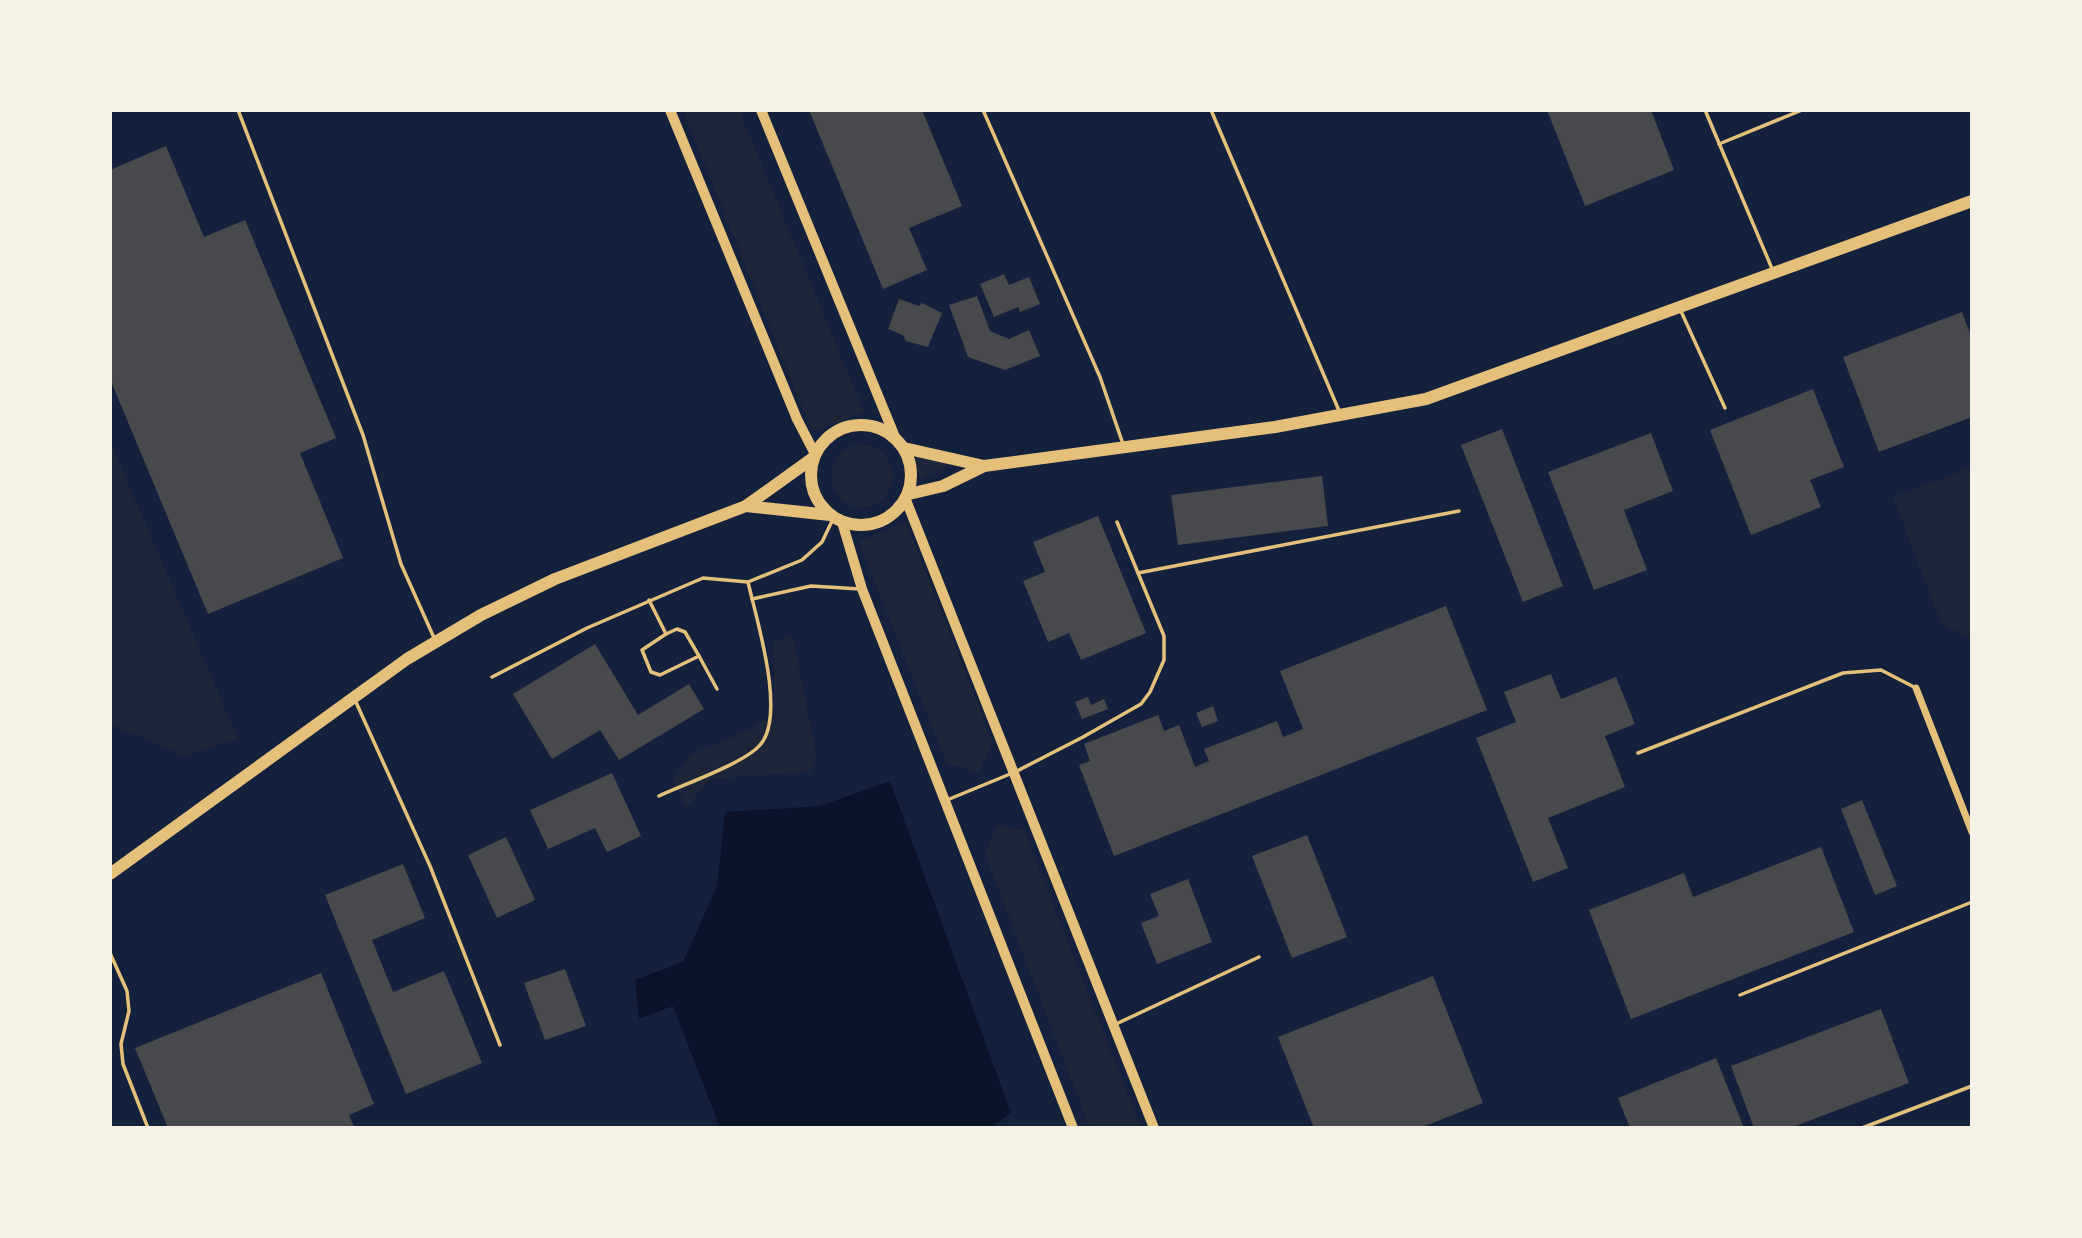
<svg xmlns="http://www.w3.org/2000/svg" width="2082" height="1238" font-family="'Libre Baskerville',serif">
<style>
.green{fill:#1d2539}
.water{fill:#0b132b}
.building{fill:#48494c}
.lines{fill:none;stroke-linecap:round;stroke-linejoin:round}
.service{stroke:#e5c07b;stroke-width:3.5}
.minor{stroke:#e5c07b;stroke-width:7}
.secondary{stroke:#e5c07b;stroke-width:10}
.primary{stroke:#e5c07b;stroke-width:12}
</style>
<rect width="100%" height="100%" fill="#14213d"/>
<!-- green -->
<g class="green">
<path d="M683,110H739L864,412L812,432Z"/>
<path d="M110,441L238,739L185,756L110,724Z"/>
<circle cx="862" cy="476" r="31"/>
<path d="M914,456L953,463L920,480Z"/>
<path d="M1972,467V639L1941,623L1893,497Z"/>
<path d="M906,522L993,742L978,772L947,764L859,542Z"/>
<path d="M793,636L817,759L809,772L710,779L687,807L673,781L690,755L755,727L774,713V641Z"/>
<path d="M997,825L1024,831L1141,1128H1090L985,854Z"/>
</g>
<!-- water -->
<path class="water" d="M890,781L1011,1113L991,1128H720L673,1006L639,1019L635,980L683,962L717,886L725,812L820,806Z"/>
<!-- building -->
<g class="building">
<path d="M809,110H922L962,206L909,228L927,270L883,289Z"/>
<path d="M1547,110H1651L1674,170L1585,206Z"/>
<path d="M166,146L204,237L245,220L336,438L300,453L343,558L208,614L110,379V170Z"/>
<path d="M1004,274L1009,285L1029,277L1040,304L1020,312L1018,307L994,317L980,284Z"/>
<path d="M977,296L990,331L1009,339L1029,330L1040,356L1005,370L968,357L949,305Z"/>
<path d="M899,299L919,306L922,303L942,313L928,347L906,341L903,335L888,329Z"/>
<path d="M1962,312L1972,339V417L1879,452L1843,357Z"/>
<path d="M1813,389L1844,467L1810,480L1821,507L1751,535L1710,430Z"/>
<path d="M1502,429L1563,586L1523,602L1461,445Z"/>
<path d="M1651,433L1673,491L1624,510L1647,570L1594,590L1548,472Z"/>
<path d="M1322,476L1328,526L1178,545L1171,495Z"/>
<path d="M1098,516L1146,633L1081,660L1069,633L1048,642L1023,581L1045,572L1033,542Z"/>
<path d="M1446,606L1487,710L1114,856L1079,765L1090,761L1084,744L1158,715L1164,731L1179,725L1195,767L1209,761L1204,749L1277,721L1283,737L1303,729L1280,671Z"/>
<path d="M595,644L638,715L689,684L704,709L619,760L600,730L552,759L513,694Z"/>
<path d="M1551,674L1561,699L1616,677L1635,724L1605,736L1625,787L1548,818L1568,868L1533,882L1476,738L1516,722L1504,692Z"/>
<path d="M1088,697L1091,705L1104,699L1108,709L1082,719L1075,702Z"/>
<path d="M1213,706L1218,721L1202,727L1196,713Z"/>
<path d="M612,773L641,836L607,852L595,828L548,849L530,810Z"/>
<path d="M1862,800L1897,886L1875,895L1841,809Z"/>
<path d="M1307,835L1347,937L1292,958L1252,856Z"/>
<path d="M506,837L535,900L497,918L468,855Z"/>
<path d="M1821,847L1854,932L1631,1019L1589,910L1684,873L1693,897Z"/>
<path d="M403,864L425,918L372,940L393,992L444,971L482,1063L406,1094L325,895Z"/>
<path d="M1188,879L1212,942L1157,964L1141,923L1159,916L1150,894Z"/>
<path d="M565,969L586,1026L545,1040L524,983Z"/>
<path d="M321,973L374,1104L349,1115L354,1127L168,1128L135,1048Z"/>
<path d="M1433,976L1483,1103L1420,1128H1314L1278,1037Z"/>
<path d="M1881,1009L1909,1083L1790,1128H1754L1731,1066Z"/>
<path d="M1716,1058L1744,1128H1630L1618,1098Z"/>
</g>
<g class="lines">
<!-- service -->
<g class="service">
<path d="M238,110L363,435L401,564L435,640"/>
<path d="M983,110L1100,377L1123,444"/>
<path d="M1211,110L1340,413"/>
<path d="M1705,110L1773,271"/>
<path d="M1719,144L1802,110"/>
<path d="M1680,309L1725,408"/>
<path d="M1138,573L1459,511"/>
<path d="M752,599L811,586L860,589"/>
<path d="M649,600L666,634L642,650L651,672L660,675L699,656L717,689"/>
<path d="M666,634L677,629L685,632L699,656"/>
<path d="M492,677L587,628L703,578L748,582L802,560L822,542L833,519"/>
<path d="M355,700L430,866L500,1045"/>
<path d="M1638,753L1843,673L1881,670L1916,688"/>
<path d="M659,796C682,785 745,763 760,745C787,715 756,618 748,582"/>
<path d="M947,800L1015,772L1083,737L1141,704L1150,692L1164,660V636L1117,522"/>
<path d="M110,953L127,991L129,1011L121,1044L123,1064L148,1128"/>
<path d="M1740,995L1972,902"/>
<path d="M1116,1024L1259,957"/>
<path d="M1862,1128L1972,1086"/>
</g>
<!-- minor -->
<path class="minor" d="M1916,688L1972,832"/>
<!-- secondary -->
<g class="secondary">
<path d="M670,110L797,419L815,454"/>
<path d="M761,110L895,437"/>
<path d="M906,500L1154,1128"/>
<path d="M842,522L862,589L1073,1128"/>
</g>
<!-- primary -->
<g class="primary">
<circle cx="861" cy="475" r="50"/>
<path d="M904,448L984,466"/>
<path d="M909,494L943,486L984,466L1275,427L1426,399L1972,201"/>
<path d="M746,506L830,515"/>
<path d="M110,874L407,659L481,615L555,579L746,506L813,458"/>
</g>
</g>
<!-- border -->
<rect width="2082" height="1238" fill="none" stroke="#f6f1e7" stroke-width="224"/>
</svg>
